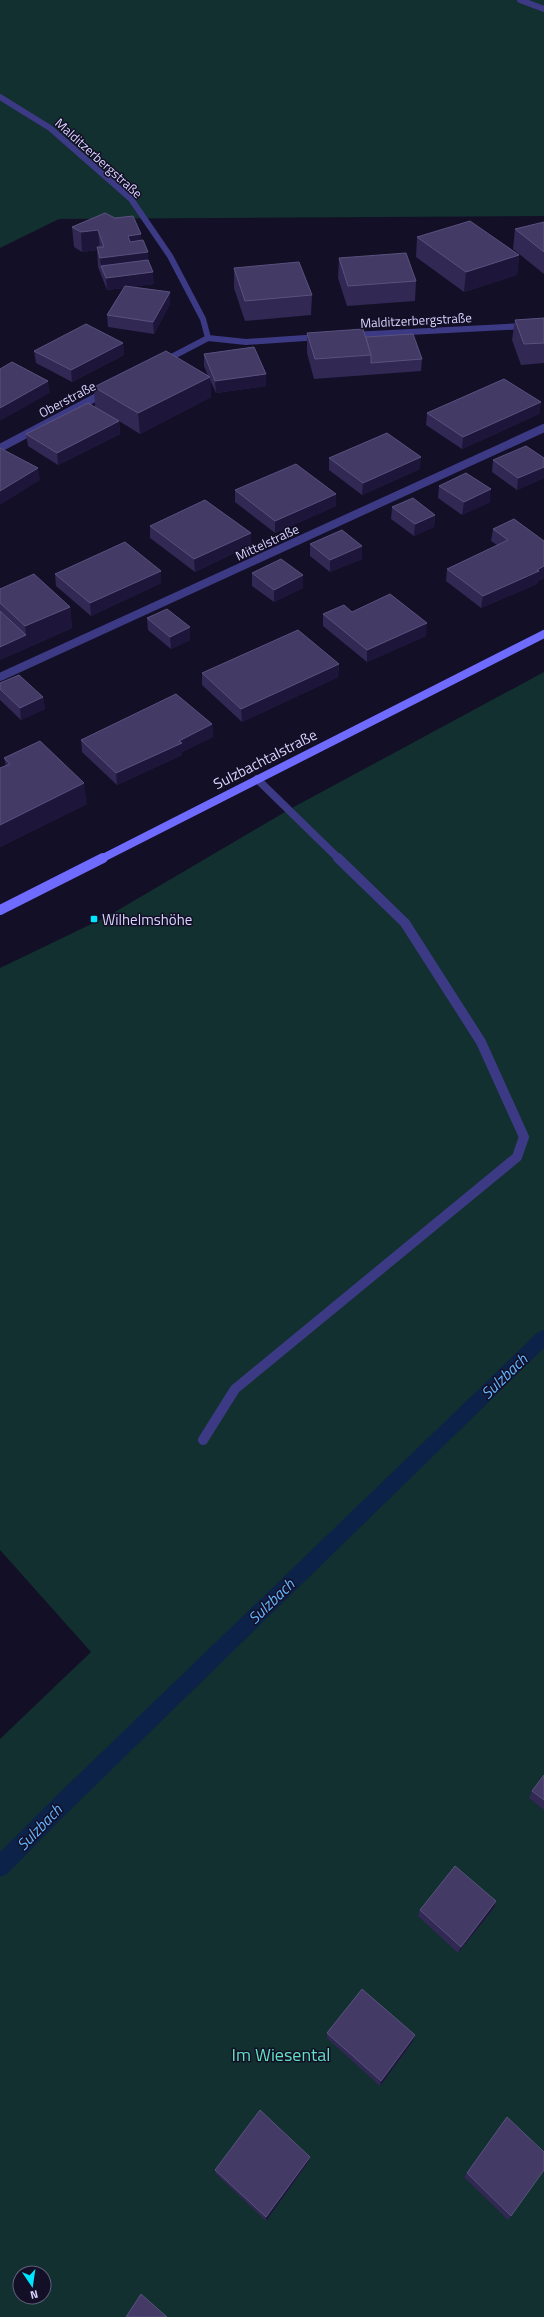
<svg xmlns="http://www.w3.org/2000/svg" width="544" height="2317" font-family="'Titillium Web',sans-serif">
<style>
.green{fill:#12302f;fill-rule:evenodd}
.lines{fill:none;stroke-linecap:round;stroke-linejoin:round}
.stream{fill:#0c2248;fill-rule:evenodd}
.service-far2{stroke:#3d3a85;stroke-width:6}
.service-far1{stroke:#3d3a85;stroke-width:8}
.service{stroke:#3d3a85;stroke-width:10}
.minor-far1{stroke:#3d3a85;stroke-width:6}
.minor{stroke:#3d3a85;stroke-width:8}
.secondary-far1{stroke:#6f6bff;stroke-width:8}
.secondary{stroke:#6f6bff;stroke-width:10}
.wall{fill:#312854}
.shaded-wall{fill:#1d163a}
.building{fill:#433a66;stroke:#5a527e}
.poi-dot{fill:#00e5ff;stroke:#130f26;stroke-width:1.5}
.labels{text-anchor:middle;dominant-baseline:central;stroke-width:3;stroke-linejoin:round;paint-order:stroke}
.far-street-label{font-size:13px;fill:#d9d4ff;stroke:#130f26}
.street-label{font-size:15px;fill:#d9d4ff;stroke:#130f26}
.poi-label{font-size:15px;fill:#d9d4ff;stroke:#130f26;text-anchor:start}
.water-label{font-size:16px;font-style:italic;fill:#62b6ff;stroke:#130f26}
.near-park-label{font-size:18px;fill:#5fe0c0;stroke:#130f26}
</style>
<rect width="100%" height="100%" fill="#130f26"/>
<!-- green -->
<g class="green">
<path d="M0,0H544V216L59,219L0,248Z"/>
<path d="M544,672V2317H0V1739L91,1652L0,1550V968L108,916L290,809ZM20,2273H44V2297H20Z"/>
</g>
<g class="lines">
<!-- stream -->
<path class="stream" d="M544,1330V1348L63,1817L7,1874L0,1877V1852L49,1803L538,1332Z"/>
<!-- service-far2 -->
<path class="service-far2" d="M520,0L544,9"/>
<!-- service-far1 -->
<path class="service-far1" d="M257,779L339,859"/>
<!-- service -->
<path class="service" d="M203,1440L235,1389L517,1157L524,1137L481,1042L405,923L338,858"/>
<!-- minor-far1 -->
<g class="minor-far1">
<path d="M0,97L50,128L131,199L170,256L203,319L208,338L246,342L320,337"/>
<path d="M352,335L544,325"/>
<path d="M162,362L208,338"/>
</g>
<!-- minor -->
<g class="minor">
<path d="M0,448L106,392"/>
<path d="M0,677L544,428"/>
</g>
<!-- secondary-far1 -->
<path class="secondary-far1" d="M101,859L544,634"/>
<!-- secondary -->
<path class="secondary" d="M0,910L103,858"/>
</g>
<!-- wall -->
<g class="wall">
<path d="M105,213L141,241L148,260L154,284L130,287L170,292V304L154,334L108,327L107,315L124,288L107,290L98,267L97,250L82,252L74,247L72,227Z"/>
<path d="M544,222V274L513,249L515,229Z"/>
<path d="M417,237L519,255L517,275L464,292L416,257Z"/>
<path d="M339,258L416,281L415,301L347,306L338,278Z"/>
<path d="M234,268L312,295L311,315L245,321L234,288Z"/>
<path d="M544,318V363L521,365L512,340L515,320Z"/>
<path d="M307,333L366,337L422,359L421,371L314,379L307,353Z"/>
<path d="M123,343L124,355L72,382L36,363L34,351Z"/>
<path d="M204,354L266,374V386L216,393L210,380L211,397L140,434L119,421L120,434L58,465L28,446L26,434L95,407L94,387L208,376L204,366Z"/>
<path d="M541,402L539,414L462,449L426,425L427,413Z"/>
<path d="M329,458L420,469L362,495L329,470Z"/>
<path d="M544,458V478L517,490L492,472L493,460Z"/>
<path d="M439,486L490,502L462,515L438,498Z"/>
<path d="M235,490L336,506L275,533L235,502Z"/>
<path d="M392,507L435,515L434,527L414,536L391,519Z"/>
<path d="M514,519L544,578L538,581L537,584L481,608L446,581L447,569L497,545L491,541L493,529Z"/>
<path d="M150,526L251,545L195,572L150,538Z"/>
<path d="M310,544L362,559L330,572L310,556Z"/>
<path d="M161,571V583L91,616L56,586L55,574Z"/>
<path d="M252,573L303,588L274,602L252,586Z"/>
<path d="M0,589L70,607L72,628L0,660Z"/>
<path d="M352,612L426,636L367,662L323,626V614Z"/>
<path d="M147,618L190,627V640L171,649L148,630Z"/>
<path d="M339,664L338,677L242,722L202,685V673Z"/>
<path d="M0,683L43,697L45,709L21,720L0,700Z"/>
<path d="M212,724L213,737L182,752V755L117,785L82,752L81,740Z"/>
<path d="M4,758L87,804L0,847V768L6,766Z"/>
<path d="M544,1775V1810L529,1798L532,1791Z"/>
<path d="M494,1908L458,1953L418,1916L420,1910Z"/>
<path d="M327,2033L413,2041L380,2086L327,2038Z"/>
<path d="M310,2157L309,2161L266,2221L216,2174L215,2170Z"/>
<path d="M467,2173L511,2216L508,2220L464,2177Z"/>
</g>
<!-- shaded-wall -->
<g class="shaded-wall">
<path d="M98,230L100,250L97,247V250L82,252L81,232Z"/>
<path d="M141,234L142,253L148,252L149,272L101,266L100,258L128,236Z"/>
<path d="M519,255L517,275L464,292L466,272Z"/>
<path d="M153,272L154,284L107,290L106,278Z"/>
<path d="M170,292V304L154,334L153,322Z"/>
<path d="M123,343L124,355L72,382L71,370Z"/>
<path d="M266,374V386L216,393L215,381Z"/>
<path d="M210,377L211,397L140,434L138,413Z"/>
<path d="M48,381L50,393L0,421V408Z"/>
<path d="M541,402L539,414L462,449L463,437Z"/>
<path d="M119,421L120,434L58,465L57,453Z"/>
<path d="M421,457L420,469L362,495L363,483Z"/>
<path d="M544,467V478L517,490L518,478Z"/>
<path d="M38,468L40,480L0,505V491Z"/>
<path d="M491,489L490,502L462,515L464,502Z"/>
<path d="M336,494V506L275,533V521Z"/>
<path d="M435,515L434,527L414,536L415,524Z"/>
<path d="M251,533V545L195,572L194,559Z"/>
<path d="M362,546V559L330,572V560Z"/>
<path d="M544,566V578L538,581L537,584L481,608L483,596Z"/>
<path d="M161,571V583L91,616L90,603Z"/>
<path d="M303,575V588L274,602V590Z"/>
<path d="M70,607L72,628L0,660V647L26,635L25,626Z"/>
<path d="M427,623L426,636L367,662V650Z"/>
<path d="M190,627V640L171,649L170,637Z"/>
<path d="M339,664L338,677L242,722L241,709Z"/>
<path d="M43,697L45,709L21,720L20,708Z"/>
<path d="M212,724L213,737L182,752V755L117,785L116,773Z"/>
<path d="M84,783L87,804L0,847V825Z"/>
<path d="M496,1901L494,1908L458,1953L461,1947Z"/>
<path d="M415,2035L413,2041L380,2086L381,2081Z"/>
<path d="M310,2157L309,2161L266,2221V2217Z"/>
</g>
<!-- building -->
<g class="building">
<path d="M105,213L115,218L133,216L141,234L128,236L130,242L143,240L148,252L100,258L97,247H104L98,230L81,232L72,227Z"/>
<path d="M470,221L519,255L466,272L417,237Z"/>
<path d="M544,222V252L515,229Z"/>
<path d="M406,253L416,281L348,286L339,258Z"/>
<path d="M148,260L153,272L106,278L101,266Z"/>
<path d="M299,262L312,295L245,301L234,268Z"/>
<path d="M125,286L170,292L153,322L107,315Z"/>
<path d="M544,318V343L524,344L515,320Z"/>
<path d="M86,324L123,343L71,370L34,351Z"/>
<path d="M363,329L371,355L315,359L307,333Z"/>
<path d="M413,334L422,359L371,363V355L366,337Z"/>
<path d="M254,347L266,374L215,381L204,354Z"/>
<path d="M166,351L210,377L138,413L94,387Z"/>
<path d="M12,362L48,381L0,408V369Z"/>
<path d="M504,379L541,402L463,437L427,413Z"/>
<path d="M88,403L119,421L57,453L26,434Z"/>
<path d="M387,433L421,457L363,483L329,458Z"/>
<path d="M526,446L544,458V467L518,478L493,460Z"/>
<path d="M0,448L38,468L0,491Z"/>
<path d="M296,464L336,494L275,521L235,490Z"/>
<path d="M466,473L491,489L464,502L439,486Z"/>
<path d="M413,498L435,515L415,524L392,507Z"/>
<path d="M205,500L251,533L194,559L150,526Z"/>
<path d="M514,519L544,541V566L537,570L539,571L483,596L447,569L508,540L493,529Z"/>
<path d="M342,530L362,546L330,560L310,544Z"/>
<path d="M125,542L161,571L90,603L55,574Z"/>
<path d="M281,559L303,575L274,590L252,573Z"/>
<path d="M34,574L70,607L25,626L0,603V589Z"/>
<path d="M390,594L427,623L367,650L323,614L344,605L352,612Z"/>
<path d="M167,609L190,627L170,637L147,618Z"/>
<path d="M0,611L26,635L0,647Z"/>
<path d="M298,630L339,664L241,709L202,673Z"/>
<path d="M19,675L43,697L20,708L0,689V683Z"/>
<path d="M176,694L212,724L179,741L182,743L116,773L81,740Z"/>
<path d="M40,741L84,783L0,825V768L10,764L4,758Z"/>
<path d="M544,1775V1800L532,1791Z"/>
<path d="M455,1866L496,1901L461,1947L420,1910Z"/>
<path d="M362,1989L415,2035L381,2081L327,2033Z"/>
<path d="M260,2110L310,2157L266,2217L215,2170Z"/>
<path d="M507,2117L544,2152V2170L511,2216L467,2173Z"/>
<path d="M141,2294L167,2317H126Z"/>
</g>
<!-- markers -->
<rect class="poi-dot" x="90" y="915" width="8" height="8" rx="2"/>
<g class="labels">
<!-- far-street labels -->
<g class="far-street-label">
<text transform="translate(99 158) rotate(42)">Malditzerbergstraße</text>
<text transform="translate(416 320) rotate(-3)">Malditzerbergstraße</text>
<text transform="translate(67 399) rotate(-28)">Oberstraße</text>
<text transform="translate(267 542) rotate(-25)">Mittelstraße</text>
</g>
<!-- street labels -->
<g class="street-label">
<text transform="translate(265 759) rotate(-27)">Sulzbachtalstraße</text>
</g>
<!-- poi labels -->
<g class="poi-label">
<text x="102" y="919">Wilhelmshöhe</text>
</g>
<!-- water labels -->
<g class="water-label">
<text transform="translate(504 1376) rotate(-44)">Sulzbach</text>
<text transform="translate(271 1601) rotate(-44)">Sulzbach</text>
<text transform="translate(39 1827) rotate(-46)">Sulzbach</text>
</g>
<!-- near-park labels -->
<g class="near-park-label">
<text x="281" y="2054">Im Wiesental</text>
</g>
</g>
<!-- north arrow -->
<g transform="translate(32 2285) rotate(167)"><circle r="19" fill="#130f26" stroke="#625e7d"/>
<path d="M0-3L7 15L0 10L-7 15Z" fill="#00e5ff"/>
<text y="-6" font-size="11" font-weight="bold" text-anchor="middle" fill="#d9d4ff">N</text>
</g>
</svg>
